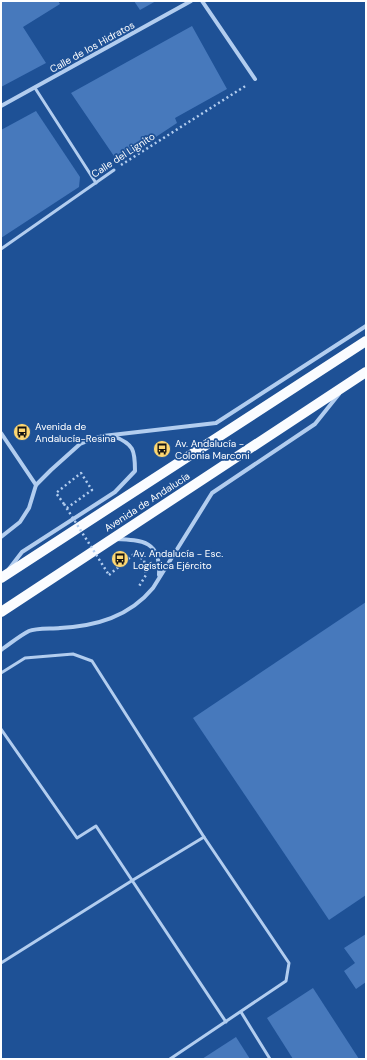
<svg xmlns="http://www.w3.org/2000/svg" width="367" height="1060" font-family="'DM Sans',sans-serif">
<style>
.building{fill:#4779bc}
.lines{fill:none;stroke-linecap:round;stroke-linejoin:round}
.path{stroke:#b2cdef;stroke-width:2.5;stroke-dasharray:2 3;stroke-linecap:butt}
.lane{stroke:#b2cdef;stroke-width:3}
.street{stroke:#b2cdef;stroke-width:4}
.primary{stroke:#fafcff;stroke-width:10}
.path-bridge{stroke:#b2cdef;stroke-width:2.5;stroke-dasharray:2 3;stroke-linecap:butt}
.labels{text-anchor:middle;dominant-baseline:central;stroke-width:3.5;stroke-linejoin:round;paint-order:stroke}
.street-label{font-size:10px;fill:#fff;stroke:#1e5196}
.poi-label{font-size:10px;fill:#fff;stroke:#1e5196;text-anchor:start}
</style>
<rect width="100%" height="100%" fill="#1e5196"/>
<!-- building -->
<g class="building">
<path d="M1,1H58L60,4L23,27L46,63L1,87Z"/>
<path d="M134,1H156L140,10Z"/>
<path d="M192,26L227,89L175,118L177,123L118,162L71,93Z"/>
<path d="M36,111L80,177L79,187L1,238V130Z"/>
<path d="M366,602V895L329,920L193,718Z"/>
<path d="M366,934V982L356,989L344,971L355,963L344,948Z"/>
<path d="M313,988L359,1059H293L267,1018Z"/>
<path d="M236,1037L250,1059H202Z"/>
</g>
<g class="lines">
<!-- path -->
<g class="path">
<path d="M121,165L247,85"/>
<path d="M64,504L56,493L81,473L92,490L67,508"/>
<path d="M109,575L134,554L144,560L146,575L138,588"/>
</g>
<!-- lane -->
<g class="lane">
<path d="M35,88L96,183"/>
<path d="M1,249L114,170"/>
<path d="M1,673L25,658L73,654L92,661L204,837L289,963L286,981L170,1059"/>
<path d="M1,729L77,838L96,826L226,1022"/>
<path d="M1,963L133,880L204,837"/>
<path d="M241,1012L270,1059"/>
</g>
<!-- street -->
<g class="street">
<path d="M202,1L255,79"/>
<path d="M1,106L191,1"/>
<path d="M1,433L36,485"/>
<path d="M1,537L20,522L29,508L36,485L51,470L80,444L90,440L103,436L216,423L366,326"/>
<path d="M115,539C143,540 161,541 159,575"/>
<path d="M9,569L22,552L115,492L135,471C135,450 134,444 113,436"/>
<path d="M1,650C10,644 19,636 29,631C36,628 52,629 60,628C96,626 129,617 153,588L212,493L315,424L339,394"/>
</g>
<!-- primary -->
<g class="primary">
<path d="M1,578L366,341"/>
<path d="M1,612L366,372"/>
</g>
<!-- path-bridge -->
<path class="path-bridge" d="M64,504L109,575"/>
</g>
<!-- icons -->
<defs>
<g id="bus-disc" transform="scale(0.9)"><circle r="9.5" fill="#fdd772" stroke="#1e5196"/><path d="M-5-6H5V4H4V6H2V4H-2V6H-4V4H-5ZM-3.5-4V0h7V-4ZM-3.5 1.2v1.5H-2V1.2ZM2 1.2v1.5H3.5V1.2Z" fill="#111"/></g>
</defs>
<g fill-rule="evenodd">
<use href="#bus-disc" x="22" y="432"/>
<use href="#bus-disc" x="162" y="449"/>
<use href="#bus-disc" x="120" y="559"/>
</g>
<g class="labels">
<!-- street labels -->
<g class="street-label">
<text transform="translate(92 47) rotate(-29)">Calle de los Hidratos</text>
<text transform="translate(123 155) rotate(-33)">Calle del Lignito</text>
<text transform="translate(147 502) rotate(-33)">Avenida de Andalucía</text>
</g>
<!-- poi labels -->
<g class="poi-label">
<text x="35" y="426">Avenida de<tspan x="35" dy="12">Andalucía-Resina</tspan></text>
<text x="175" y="443">Av. Andalucía -<tspan x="175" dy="12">Colonia Marconi</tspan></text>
<text x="133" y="553">Av. Andalucía - Esc.<tspan x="133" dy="12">Logística Ejército</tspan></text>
</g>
</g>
<!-- border -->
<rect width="367" height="1060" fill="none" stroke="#ffffff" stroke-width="4"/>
</svg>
